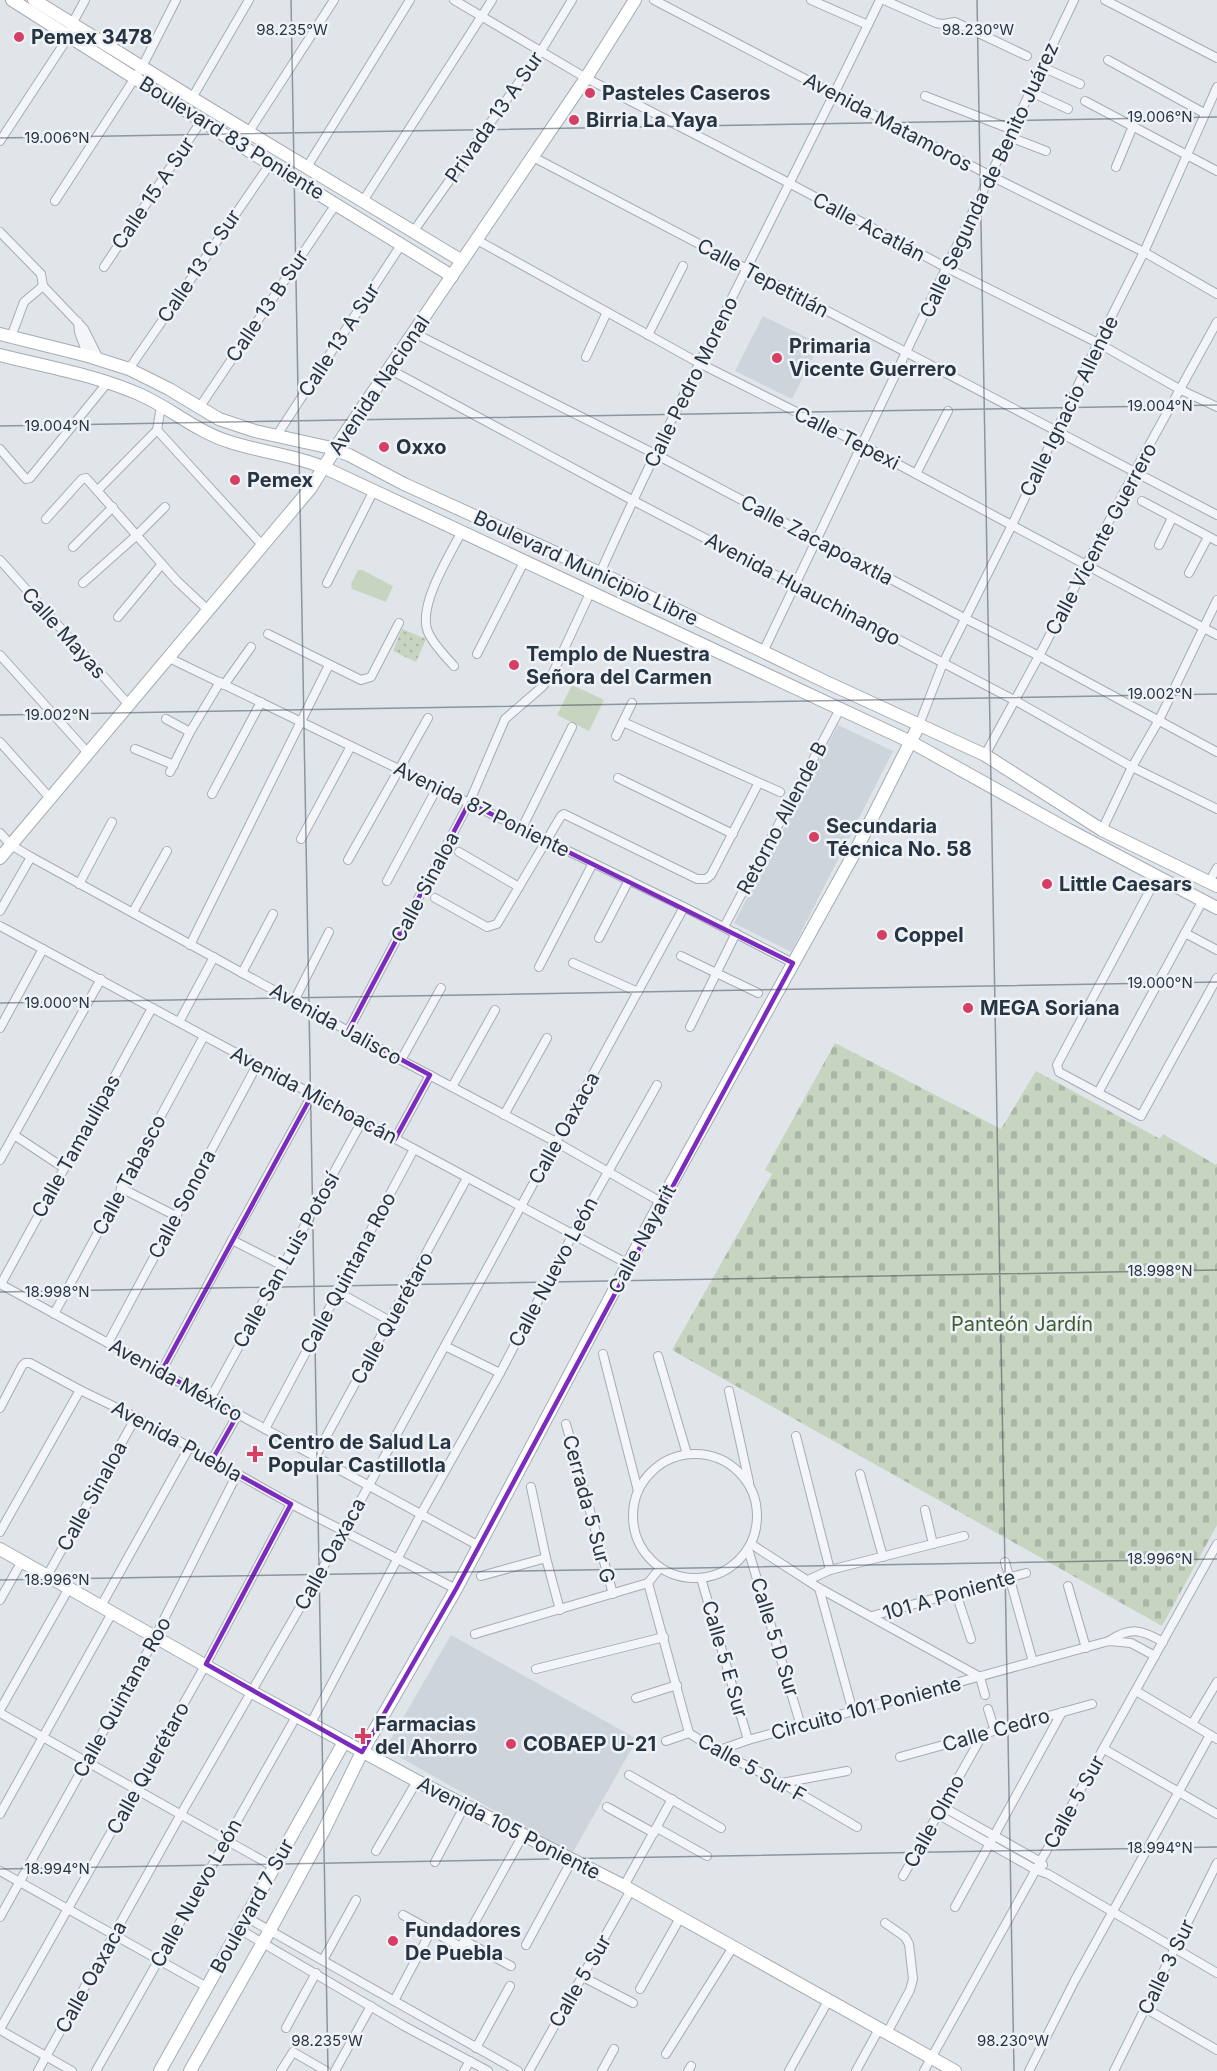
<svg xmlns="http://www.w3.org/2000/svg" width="1217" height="2071" font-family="Inter,sans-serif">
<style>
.built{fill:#ced4dc}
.cemetery{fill:url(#cemetery-stones)}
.park{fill:url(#park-dots)}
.garden{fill:#c7d4c0}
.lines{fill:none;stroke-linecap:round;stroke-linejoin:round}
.street-casing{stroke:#a5acb4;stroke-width:10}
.secondary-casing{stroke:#a5acb4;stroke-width:14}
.street{stroke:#f3f5f8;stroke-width:8}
.secondary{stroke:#fff;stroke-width:12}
.marked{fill:none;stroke:#7b2cbf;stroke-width:4.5;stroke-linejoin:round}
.ticks{fill:none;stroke:#273442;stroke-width:1.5;stroke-opacity:0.45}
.poi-dot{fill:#d63e63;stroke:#eff3f7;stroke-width:2}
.labels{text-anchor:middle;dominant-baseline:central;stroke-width:5;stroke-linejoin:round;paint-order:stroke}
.poi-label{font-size:20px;font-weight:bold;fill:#273442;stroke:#eff3f7;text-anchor:start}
.street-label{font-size:20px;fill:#273442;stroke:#eff3f7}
.park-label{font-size:20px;fill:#405e34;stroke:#eff3f7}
.ticks-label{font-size:15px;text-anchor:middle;fill:#273442;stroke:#eff3f7;stroke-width:5;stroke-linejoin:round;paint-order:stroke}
</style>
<defs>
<pattern id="cemetery-stones" width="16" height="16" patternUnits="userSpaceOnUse" patternTransform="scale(1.5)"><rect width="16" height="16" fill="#c7d4c0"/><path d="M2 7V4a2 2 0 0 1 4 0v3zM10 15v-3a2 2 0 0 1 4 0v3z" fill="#abb7a6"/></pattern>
<pattern id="park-dots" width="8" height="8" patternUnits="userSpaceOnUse" patternTransform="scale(1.5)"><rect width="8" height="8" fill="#c7d4c0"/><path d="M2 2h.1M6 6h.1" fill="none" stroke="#abb7a6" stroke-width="1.8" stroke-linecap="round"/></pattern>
</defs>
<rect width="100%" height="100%" fill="#e0e5ea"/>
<!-- built -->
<g class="built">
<path d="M763,316L820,344L792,399L735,371Z"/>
<path d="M838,725L893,751L791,952L734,923Z"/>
<path d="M451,1635L637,1739L572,1854L385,1749Z"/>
</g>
<!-- cemetery -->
<path class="cemetery" d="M835,1043L1001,1129L1036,1071L1160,1139L1163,1134L1216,1165L1217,1163V1525L1162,1626L672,1350L772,1174L765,1170Z"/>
<!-- park -->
<path class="park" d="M402,629L426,639L416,662L393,651Z"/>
<!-- garden -->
<g class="garden">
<path d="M358,570H362L393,586L386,602L352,589L351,584Z"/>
<path d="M572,685L604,700L589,731L557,715Z"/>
</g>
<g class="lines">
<!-- street casing -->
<g class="street-casing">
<g id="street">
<path d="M454,0L586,78L789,183L947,268L1098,343L1181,390L1217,407"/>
<path d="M654,0L991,176L1144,252L1217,294"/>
<path d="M811,0L868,25"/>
<path d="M884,0L936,23L943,24L955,22L1027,56"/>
<path d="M1105,0L1217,58"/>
<path d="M1108,60L1204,113"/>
<path d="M1042,67L1080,84"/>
<path d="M1031,92L1068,109"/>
<path d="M925,96L1013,130"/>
<path d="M192,98L249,0"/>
<path d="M1085,101L1217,171"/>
<path d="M1010,137L1046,151"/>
<path d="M0,141L69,36L72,24L85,0"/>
<path d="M241,144L334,0"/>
<path d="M533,157L1217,515"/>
<path d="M307,167L410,0"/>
<path d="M1116,167L1133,126"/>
<path d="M55,201L142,67L176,0"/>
<path d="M363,201L492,0"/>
<path d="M0,232L41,274L43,286L84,329L99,359"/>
<path d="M413,232L541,51L572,0"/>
<path d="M477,240L699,363L862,445L1217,635"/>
<path d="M104,267L202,120"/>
<path d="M78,322L79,332L88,356"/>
<path d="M414,333L655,454L966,619L1039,656L1217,752"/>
<path d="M648,335L683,266"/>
<path d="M11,337L24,302L43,286"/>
<path d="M586,357L607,312"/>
<path d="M129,369L270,164"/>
<path d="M389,369L632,500L1016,701L1132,767L1217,809"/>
<path d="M199,408L336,204"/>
<path d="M157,430L263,546"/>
<path d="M277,435L401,245"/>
<path d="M0,449L26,479L30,478L108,382"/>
<path d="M916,474L948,411"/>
<path d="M98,490L157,430L161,406"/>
<path d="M1142,501L1217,541"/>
<path d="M46,519L82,479L86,478L177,581L209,611"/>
<path d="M1159,545L1172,518"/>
<path d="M73,547L113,507"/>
<path d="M0,560L129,705"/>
<path d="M600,573C687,379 788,191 880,0"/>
<path d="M1189,573L1208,537"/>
<path d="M83,583L137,535L165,507"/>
<path d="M327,583L374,490"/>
<path d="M118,617L162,564"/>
<path d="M268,634L361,680L371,677L399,623"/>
<path d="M763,652L1074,0"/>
<path d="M477,654L525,560"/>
<path d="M0,655L88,753"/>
<path d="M169,658L684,907L793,963"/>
<path d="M454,666C445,656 433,644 428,632C417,606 450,555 462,531"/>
<path d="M224,685L251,647"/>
<path d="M166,719L190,732"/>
<path d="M623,722L780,792"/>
<path d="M919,725L943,663L1012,525L1098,343L1144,252L1217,87"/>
<path d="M616,736L632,703"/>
<path d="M0,742L50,798"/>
<path d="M135,749L174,765"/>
<path d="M985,755L1039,656L1135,471L1217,322"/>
<path d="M170,772L190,732L220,682"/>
<path d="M618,778L733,834"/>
<path d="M212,794L261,702"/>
<path d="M522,828L572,727"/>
<path d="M1102,830L1132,767L1159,720L1217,600"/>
<path d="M0,833L11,845L31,857L401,1060L556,1142L661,1202"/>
<path d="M301,839L351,746"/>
<path d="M459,852L519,887"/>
<path d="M348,860L428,718"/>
<path d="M1157,877L1057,1065L1059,1072L1141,1116L1217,978"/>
<path d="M387,881L437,788"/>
<path d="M1209,882L1217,868"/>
<path d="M79,884L112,822"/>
<path d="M435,898L487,927L497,924L561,816L564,814L697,879H706L711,875L758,784"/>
<path d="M0,911L31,857"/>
<path d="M133,912L167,851"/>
<path d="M0,926L628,1264"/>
<path d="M724,927L840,709"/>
<path d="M1185,933L1217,950"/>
<path d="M599,938L629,880"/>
<path d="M190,945L329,665"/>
<path d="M681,956L758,993"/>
<path d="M573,963L638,992"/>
<path d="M539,967L593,863"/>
<path d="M242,973L273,914"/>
<path d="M294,1001L329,932"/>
<path d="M179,1022L214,957"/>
<path d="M690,1027L736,933"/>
<path d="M0,1028L43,949"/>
<path d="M348,1031L469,803L505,719L542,687L552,675L591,591"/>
<path d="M401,1060L441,988"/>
<path d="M452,1087L495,1010"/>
<path d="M1098,1093L1203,900"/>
<path d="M504,1115L547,1038"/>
<path d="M14,1135L64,1168"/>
<path d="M395,1139L430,1075"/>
<path d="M0,1160L101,979"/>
<path d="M121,1188L176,1216"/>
<path d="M232,1240L283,1266"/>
<path d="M0,1284L479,1546"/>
<path d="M1,1284L152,1008"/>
<path d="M338,1292L390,1321"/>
<path d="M54,1314L204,1036"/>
<path d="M108,1343L257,1065"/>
<path d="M445,1346L500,1373"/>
<path d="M603,1354L638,1491"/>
<path d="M658,1356L687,1454"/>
<path d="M161,1372L232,1240L312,1095"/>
<path d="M729,1391L749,1482"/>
<path d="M210,1399L362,1121"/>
<path d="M0,1408L22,1366L25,1363H30L80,1390L136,1417L291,1504L456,1589"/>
<path d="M566,1424L613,1594"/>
<path d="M265,1429L414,1149"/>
<path d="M796,1436L830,1570"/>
<circle cx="695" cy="1516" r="62"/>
<path d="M315,1457L467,1178"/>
<path d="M212,1460L238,1414"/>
<path d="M860,1474L883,1557"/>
<path d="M531,1487L546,1558L560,1610"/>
<path d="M925,1510L933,1544"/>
<path d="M0,1532L80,1390"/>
<path d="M751,1544L819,1588L980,1677L985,1695"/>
<path d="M748,1549L801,1726"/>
<path d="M1005,1562L1033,1662"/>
<path d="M47,1576L136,1417"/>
<path d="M481,1576L546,1558"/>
<path d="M701,1578L748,1740"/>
<path d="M808,1580L830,1570L964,1536"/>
<path d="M648,1583L689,1733L717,1751L782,1783L857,1827"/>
<path d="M648,1583L660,1568"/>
<path d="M1068,1586L1086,1648"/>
<path d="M819,1588L853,1712"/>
<path d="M956,1593L971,1639"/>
<path d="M0,1600L22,1561"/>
<path d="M101,1606L190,1446"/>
<path d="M872,1616L1026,1573"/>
<path d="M475,1634L648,1583"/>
<path d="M1109,1641C1131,1626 1142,1630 1163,1642"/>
<path d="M536,1669L664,1637"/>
<path d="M1136,1691L1217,1739"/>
<path d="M636,1698L677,1685"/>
<path d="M988,1709L995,1731"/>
<path d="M0,1710L69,1588"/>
<path d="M0,1713L274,1867"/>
<path d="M311,1723L421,1514L500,1373L573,1234L657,1085"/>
<path d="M1192,1724L1217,1682"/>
<path d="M666,1741L689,1733"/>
<path d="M1104,1749L1217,1814"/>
<path d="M717,1751L748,1740L1109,1641L1131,1643L1155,1656"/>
<path d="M900,1757L1092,1704"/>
<path d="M629,1775L721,1828"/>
<path d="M782,1783L847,1771"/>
<path d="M607,1807L654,1833"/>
<path d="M943,1807L1041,1862L1043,1865"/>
<path d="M0,1814L112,1613"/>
<path d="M939,1815L1036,1870L1048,1874L1217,1973"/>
<path d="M657,1828L707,1856"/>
<path d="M376,1851L417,1781"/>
<path d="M435,1862L465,1805"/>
<path d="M0,1871L207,1987"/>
<path d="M903,1876L983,1734"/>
<path d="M624,1886L672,1799"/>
<path d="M955,1907L1062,1712"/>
<path d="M403,1915L461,1947L523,1835"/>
<path d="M0,1917L148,1651L237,1474"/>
<path d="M246,1917L518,2071"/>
<path d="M885,1923L905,1937L909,1944L913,1979L910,1990L887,2033"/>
<path d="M239,1929L404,2026L488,2071"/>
<path d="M465,1941L511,1966"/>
<path d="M526,1945L572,1860"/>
<path d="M323,1960L356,1900"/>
<path d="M583,1977L633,2003"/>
<path d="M640,1989L680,1918"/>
<path d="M394,2001L431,1931"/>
<path d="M1145,2008L1217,2050"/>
<path d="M286,2028L316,1973"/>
<path d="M0,2029L206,1664L291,1504"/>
<path d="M0,2030L72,2071"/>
<path d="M476,2048L510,1986"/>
<path d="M666,2054L733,1947"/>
<path d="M38,2071L181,1814L344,1531L684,907"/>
<path d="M96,2071L297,1715"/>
<path d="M281,2071L293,2052L326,2071"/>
<path d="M335,2071L371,2006"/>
<path d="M464,2071L470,2061"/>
<path d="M529,2071L631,1890"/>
<path d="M602,2071L614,2049"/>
<path d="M688,2071L691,2066"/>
<path d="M789,2071L828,2001"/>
<path d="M856,2071L879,2029"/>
<path d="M924,2071L1217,1544"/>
<path d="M1029,2071L1075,1980L1210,1735"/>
<path d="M1114,2071L1217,1863"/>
</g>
</g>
<!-- secondary casing -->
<g class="secondary-casing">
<g id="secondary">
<path d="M12,0L270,164L452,276"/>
<path d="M34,0L192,98L462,261"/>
<path d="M0,334L88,356L129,369L169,389L219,419L255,431L327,447L349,455L404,484L600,573L826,682L985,755L1102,830L1217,886"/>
<path d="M0,355C47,367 97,375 141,395C172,409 197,432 230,442C261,452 293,455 323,467L911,742L1067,829L1217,908"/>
<path d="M0,858L310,489L344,435L586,78L635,0"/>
<path d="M0,1549L252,1692L417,1781L624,1886L955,2071"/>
<path d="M160,2071L344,1742"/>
<path d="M190,2071L270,1930L323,1832L362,1752L456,1589L661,1202L856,850L919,725"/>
</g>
</g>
<!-- street -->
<use href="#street" class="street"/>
<!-- secondary -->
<use href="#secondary" class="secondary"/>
</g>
<!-- marked area -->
<path class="marked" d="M469,803L793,963L456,1589L362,1752L206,1664L291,1504L212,1460L238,1414L161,1372L312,1095L395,1139L430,1075L348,1031Z"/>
<!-- ticks -->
<path class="ticks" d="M291,0L328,2071M977,0L1014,2071M0,138L1217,117M0,426L1217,405M0,715L1217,694M0,1003L1217,982M0,1292L1217,1270M0,1580L1217,1559M0,1869L1217,1847"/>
<!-- markers -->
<g class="poi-dot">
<circle cx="19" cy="37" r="6"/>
<circle cx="590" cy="93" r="6"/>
<circle cx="574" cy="120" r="6"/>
<circle cx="777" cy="358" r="6"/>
<circle cx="384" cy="447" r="6"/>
<circle cx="235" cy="480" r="6"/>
<circle cx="514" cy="665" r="6"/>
<circle cx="814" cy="837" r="6"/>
<circle cx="1047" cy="884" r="6"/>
<circle cx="882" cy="935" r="6"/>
<circle cx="968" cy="1008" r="6"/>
<path d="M252 1445h6v6h6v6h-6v6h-6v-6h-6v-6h6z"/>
<path d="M360 1727h6v6h6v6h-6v6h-6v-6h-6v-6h6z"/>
<circle cx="511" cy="1744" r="6"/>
<circle cx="393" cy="1941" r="6"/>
</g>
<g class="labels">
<!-- poi labels -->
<g class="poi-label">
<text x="31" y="37">Pemex 3478</text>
<text x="602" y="93">Pasteles Caseros</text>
<text x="586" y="120">Birria La Yaya</text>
<text x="789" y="346">Primaria<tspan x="789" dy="23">Vicente Guerrero</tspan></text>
<text x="396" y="447">Oxxo</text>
<text x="247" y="480">Pemex</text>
<text x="526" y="654">Templo de Nuestra<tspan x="526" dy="23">Señora del Carmen</tspan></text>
<text x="826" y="826">Secundaria<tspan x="826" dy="23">Técnica No. 58</tspan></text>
<text x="1059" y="884">Little Caesars</text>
<text x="894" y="935">Coppel</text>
<text x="980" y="1008">MEGA Soriana</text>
<text x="268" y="1442">Centro de Salud La<tspan x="268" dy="23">Popular Castillotla</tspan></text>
<text x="375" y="1724">Farmacias<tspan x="375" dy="23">del Ahorro</tspan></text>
<text x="523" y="1744">COBAEP U-21</text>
<text x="405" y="1930">Fundadores<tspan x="405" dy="23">De Puebla</tspan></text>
</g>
<!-- street labels -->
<g class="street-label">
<text transform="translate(494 117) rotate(-55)">Privada 13 A Sur</text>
<text transform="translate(888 122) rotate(28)">Avenida Matamoros</text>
<text transform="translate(232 138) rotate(32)">Boulevard 83 Poniente</text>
<text transform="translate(989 180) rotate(-65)">Calle Segunda de Benito Juárez</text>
<text transform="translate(153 193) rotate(-56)">Calle 15 A Sur</text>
<text transform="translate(869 227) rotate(28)">Calle Acatlán</text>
<text transform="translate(199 266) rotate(-56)">Calle 13 C Sur</text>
<text transform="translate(763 278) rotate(28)">Calle Tepetitlán</text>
<text transform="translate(267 306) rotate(-56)">Calle 13 B Sur</text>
<text transform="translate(339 340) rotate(-57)">Calle 13 A Sur</text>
<text transform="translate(691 382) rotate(-64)">Calle Pedro Moreno</text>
<text transform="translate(379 385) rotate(-56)">Avenida Nacional</text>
<text transform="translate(1069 406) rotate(-64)">Calle Ignacio Allende</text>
<text transform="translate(847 438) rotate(27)">Calle Tepexi</text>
<text transform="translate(1101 539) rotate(-62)">Calle Vicente Guerrero</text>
<text transform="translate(817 540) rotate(28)">Calle Zacapoaxtla</text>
<text transform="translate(586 568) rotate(25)">Boulevard Municipio Libre</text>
<text transform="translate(803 589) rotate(28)">Avenida Huauchinango</text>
<text transform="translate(64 633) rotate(48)">Calle Mayas</text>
<text transform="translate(482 809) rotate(26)">Avenida 87 Poniente</text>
<text transform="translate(782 818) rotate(-62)">Retorno Allende B</text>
<text transform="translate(425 887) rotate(-62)">Calle Sinaloa</text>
<text transform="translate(336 1024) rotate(29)">Avenida Jalisco</text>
<text transform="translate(314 1095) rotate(28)">Avenida Michoacán</text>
<text transform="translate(564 1128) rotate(-61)">Calle Oaxaca</text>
<text transform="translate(76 1146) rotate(-61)">Calle Tamaulipas</text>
<text transform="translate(129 1175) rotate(-62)">Calle Tabasco</text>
<text transform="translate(182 1204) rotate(-62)">Calle Sonora</text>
<text transform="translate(642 1239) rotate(-62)">Calle Nayarit</text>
<text transform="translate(286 1260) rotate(-61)">Calle San Luis Potosí</text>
<text transform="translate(553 1272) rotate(-62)">Calle Nuevo León</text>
<text transform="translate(348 1273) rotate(-62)">Calle Quintana Roo</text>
<text transform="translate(392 1318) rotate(-61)">Calle Querétaro</text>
<text transform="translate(176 1380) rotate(29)">Avenida México</text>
<text transform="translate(177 1441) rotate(29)">Avenida Puebla</text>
<text transform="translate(92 1496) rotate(-61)">Calle Sinaloa</text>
<text transform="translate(589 1509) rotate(75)">Cerrada 5 Sur G</text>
<text transform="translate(330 1554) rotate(-61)">Calle Oaxaca</text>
<text transform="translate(949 1595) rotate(-16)">101 A Poniente</text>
<text transform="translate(775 1637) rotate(73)">Calle 5 D Sur</text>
<text transform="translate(725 1659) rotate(74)">Calle 5 E Sur</text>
<text transform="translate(122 1697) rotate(-61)">Calle Quintana Roo</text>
<text transform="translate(866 1708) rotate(-15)">Circuito 101 Poniente</text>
<text transform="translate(996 1730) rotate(-16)">Calle Cedro</text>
<text transform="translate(148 1768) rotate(-61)">Calle Querétaro</text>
<text transform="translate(752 1768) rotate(29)">Calle 5 Sur F</text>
<text transform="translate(1074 1802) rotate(-61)">Calle 5 Sur</text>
<text transform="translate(934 1821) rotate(-61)">Calle Olmo</text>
<text transform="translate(509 1828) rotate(27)">Avenida 105 Poniente</text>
<text transform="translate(196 1893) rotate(-61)">Calle Nuevo León</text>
<text transform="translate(252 1906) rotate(-61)">Boulevard 7 Sur</text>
<text transform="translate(1166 1967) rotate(-64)">Calle 3 Sur</text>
<text transform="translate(91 1977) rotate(-61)">Calle Oaxaca</text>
<text transform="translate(580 1981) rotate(-60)">Calle 5 Sur</text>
</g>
<!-- park labels -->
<g class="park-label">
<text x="1022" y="1324">Panteón Jardín</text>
</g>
</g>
<g class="ticks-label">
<text x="292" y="35">98.235°W</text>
<text x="978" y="35">98.230°W</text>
<text x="1160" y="122">19.006°N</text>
<text x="57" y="143">19.006°N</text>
<text x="1160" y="411">19.004°N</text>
<text x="57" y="431">19.004°N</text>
<text x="1160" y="699">19.002°N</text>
<text x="57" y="720">19.002°N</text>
<text x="1160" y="988">19.000°N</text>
<text x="57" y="1008">19.000°N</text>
<text x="1160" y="1276">18.998°N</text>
<text x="57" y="1297">18.998°N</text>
<text x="1160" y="1564">18.996°N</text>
<text x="57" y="1585">18.996°N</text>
<text x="1160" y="1853">18.994°N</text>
<text x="57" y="1874">18.994°N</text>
<text x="327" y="2046">98.235°W</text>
<text x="1013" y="2046">98.230°W</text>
</g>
</svg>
